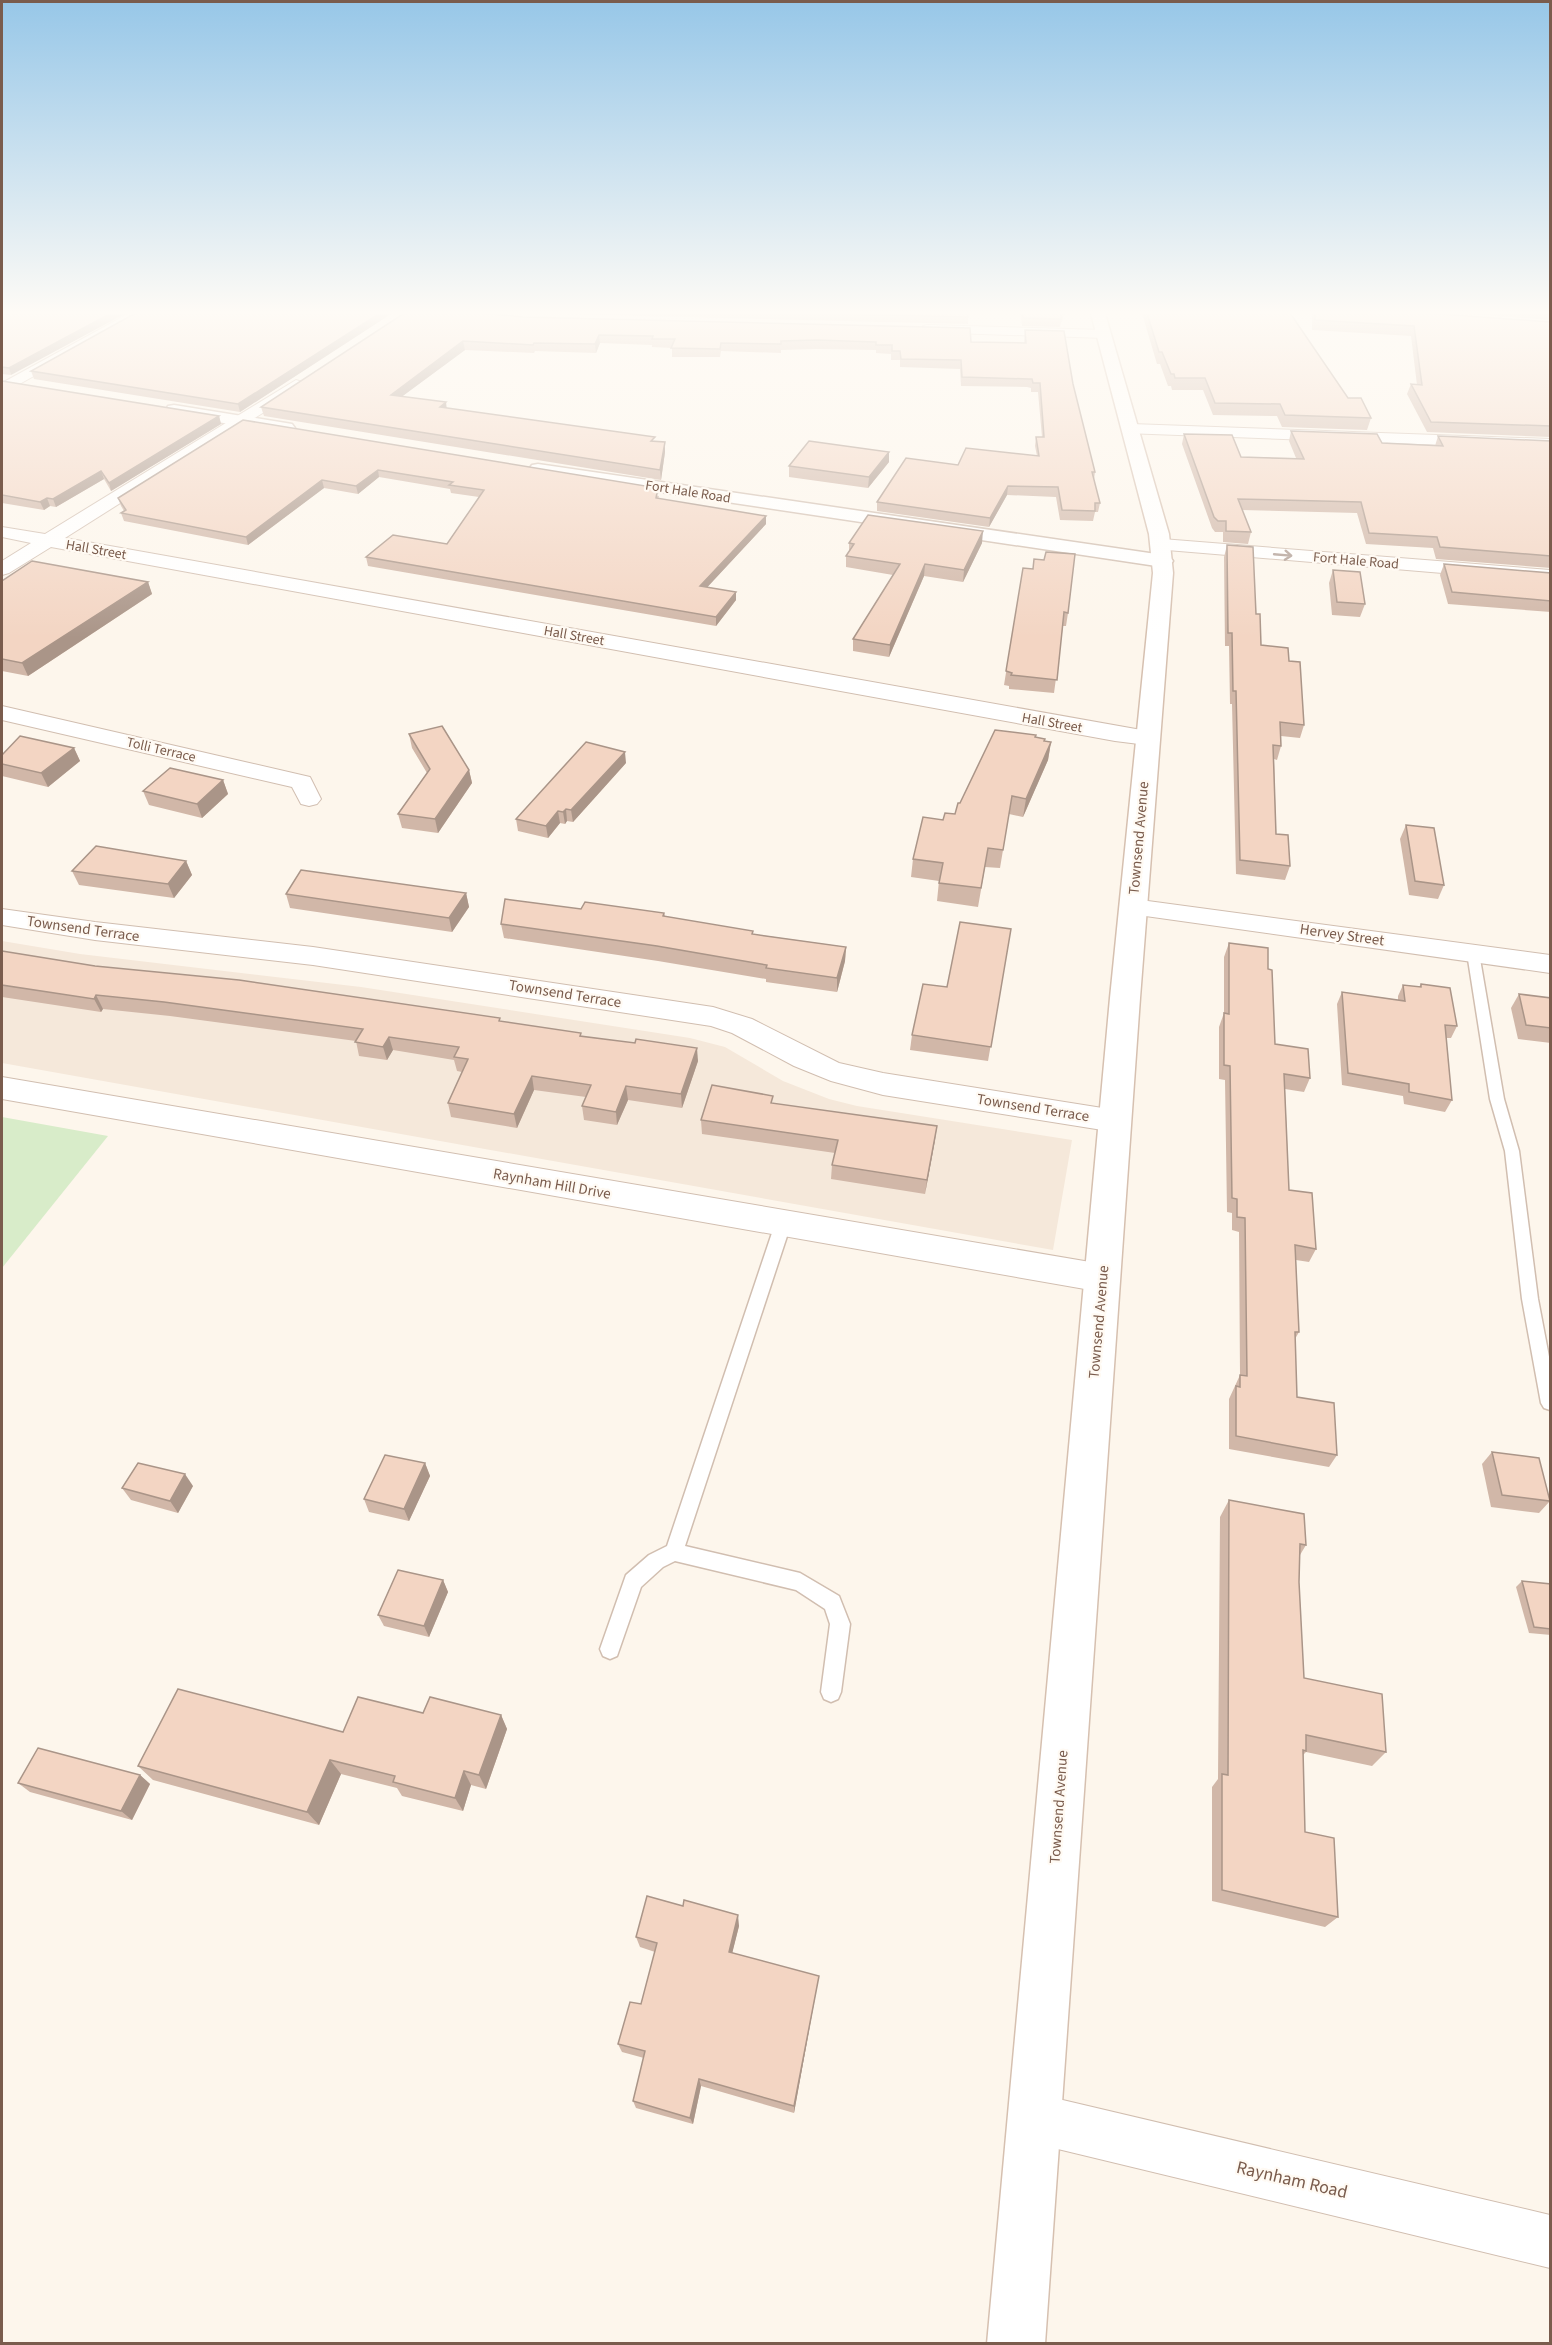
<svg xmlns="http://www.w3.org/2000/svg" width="1552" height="2345" font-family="'Source Sans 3',sans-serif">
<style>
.residential{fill:#f5e8da}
.green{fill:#d8ecc9}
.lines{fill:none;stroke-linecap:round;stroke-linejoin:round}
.service-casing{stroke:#d1beb0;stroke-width:3}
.minor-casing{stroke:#d1beb0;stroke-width:2}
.tertiary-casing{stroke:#d1beb0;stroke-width:3}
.secondary-casing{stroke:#d6c0b0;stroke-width:3}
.service{fill:#fff;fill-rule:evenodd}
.minor{fill:#fff;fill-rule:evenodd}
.tertiary{fill:#fff;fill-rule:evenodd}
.secondary{fill:#fff;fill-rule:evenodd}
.wall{fill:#d1b7a8}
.shaded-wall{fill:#aa9588}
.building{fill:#f3d5c3;stroke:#aa9588;stroke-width:1.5}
.oneway{stroke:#af9d94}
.labels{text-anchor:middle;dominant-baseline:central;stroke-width:4.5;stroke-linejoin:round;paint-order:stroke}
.far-street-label{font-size:14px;fill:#7a5c4d;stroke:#fffaf3}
.street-label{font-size:15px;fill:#7a5c4d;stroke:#fffaf3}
.near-street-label{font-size:18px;fill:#7a5c4d;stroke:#fffaf3}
</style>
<rect width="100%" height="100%" fill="#fdf6ec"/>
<!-- residential -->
<path class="residential" d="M2,941L80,954L361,987L690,1038L725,1047L783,1081L829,1099L857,1106L1072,1140L1053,1250L2,1063Z"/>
<!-- green -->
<path class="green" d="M2,1117L108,1136L2,1268Z"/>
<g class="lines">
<!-- service casing -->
<g class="service-casing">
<g id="service">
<path d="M1473,949L1479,953L1504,1099L1519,1151L1538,1299L1550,1362V1410L1544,1408L1541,1403L1522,1299L1505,1151L1490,1099L1467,953Z"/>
<path d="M783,1218L788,1220L791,1224L685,1546L800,1573L839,1596L850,1624L841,1692L838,1699L831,1702L824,1699L821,1692L830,1624L825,1609L796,1590L675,1561L663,1567L641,1587L617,1656L610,1659L603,1656L600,1649L626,1575L649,1555L667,1546L775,1224L778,1220Z"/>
</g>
</g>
<!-- minor casing -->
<g class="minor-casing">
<g id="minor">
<path d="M135,310H152L16,386H4L2,383Z"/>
<path d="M928,325L1104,330L1111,334L1104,338L923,332L921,329L923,326Z"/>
<path d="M296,380L302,382L304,385L302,388L65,538L1147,731L1155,733L1158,738L1155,743L1147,745L1115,741L51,547L9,573L2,575V561L31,543L2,537V527L45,534Z"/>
<path d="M1131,424L1550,439V449L1125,433L1123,429Z"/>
<path d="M1162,539L1550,570V582L1155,549L1153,545L1155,541Z"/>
<path d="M2,706L310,777L321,799L317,804L309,806L301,804L292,787L2,720Z"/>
<path d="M1133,899L1550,955V973L1124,913L1120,907L1124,901Z"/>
<path d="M2,909L95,922L313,947L713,1007L752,1019L839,1063L883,1073L1115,1110L1126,1113L1130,1121L1126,1129L1115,1132L883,1095L831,1081L794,1066L732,1033L711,1026L313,965L95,940L2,925Z"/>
<path d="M2,1077L1102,1264L1114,1268L1119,1278L1114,1288L1102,1292L2,1099Z"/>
<path d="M1033,2093L1550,2215V2268L1033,2143L1015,2136L1008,2118L1015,2100Z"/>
</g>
</g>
<!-- tertiary casing -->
<g class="tertiary-casing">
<g id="tertiary">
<path d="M174,405L286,423L292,424L295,428L292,432L286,433L168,414L166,410L168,406Z"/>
<path d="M538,464L1163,555L1170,557L1173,561L1170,565L1163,567L532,473L529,469L532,465Z"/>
</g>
</g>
<!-- secondary casing -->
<g class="secondary-casing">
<path id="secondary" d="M1090,310H1104L1169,534L1173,573L1140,998L1045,2344H987L1110,998L1153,573L1149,534Z"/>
</g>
<!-- service -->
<use href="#service" class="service"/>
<!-- minor -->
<use href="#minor" class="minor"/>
<!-- tertiary -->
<use href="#tertiary" class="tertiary"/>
<!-- secondary -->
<use href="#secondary" class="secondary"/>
</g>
<!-- wall -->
<g class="wall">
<path d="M2,310L11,375L2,374Z"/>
<path d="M397,310L240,412L34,379L31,371Z"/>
<path d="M486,310H967L968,317V324L524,313Z"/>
<path d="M1020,310H1062L1064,314L1062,322H1061L1060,327L1022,326Z"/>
<path d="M1141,310H1288L1348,398L1371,418L1367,430L1282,427L1277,416L1213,415L1203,390H1172L1171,386H1168L1160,364H1157Z"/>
<path d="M1312,310H1385L1551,322V439L1550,437L1427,432L1407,394L1411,384L1417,385L1411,336L1312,330Z"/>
<path d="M1417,310H1551V321L1550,320Z"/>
<path d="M523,317L971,342L1024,343L1025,330L1073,384L1095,472L1094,480L1100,503L1098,512H1095L1093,521L1060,520L1056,497L1007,495L989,527L877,511V502L958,465L1037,456L1035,446L1036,437H1042L1038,392H1031V388L1027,387L961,386L960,369L900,367V360H891V354L876,353V350L816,349L781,350V353L721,351L720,357H672V348L652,347V345L600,343L596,353L535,351L534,353L465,350L402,396L447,408L655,441L665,452L661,480L264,416L261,407Z"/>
<path d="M2,381L219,416L221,424L111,491L104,479L56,507L50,506L44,510L2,503Z"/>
<path d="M243,420L659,496L658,499L766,524L707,587L736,592V600L716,626L368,566L366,557L447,544L479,497L451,493L450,489L379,477L358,494L324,488L248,545L124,521L121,513L124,511L121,506L118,498Z"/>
<path d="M1291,431L1382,443L1435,446L1438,436L1551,441V568L1436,559L1433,548L1366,544L1357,513L1242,510L1251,532L1248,544L1223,542V532H1215L1212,528L1182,444L1184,434L1241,457L1296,458L1289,441Z"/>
<path d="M889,462L868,488L789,477V466Z"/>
<path d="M849,543H982L963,582L924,576L889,657L853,651V639L893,575L846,567V556L849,552Z"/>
<path d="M1227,545L1256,614L1261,645L1289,661L1304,725L1300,738L1281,736V746L1277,760L1274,759L1276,834L1290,866L1285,880L1236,874L1232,704H1230L1229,646H1225L1224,557Z"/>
<path d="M1444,564L1551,573V612L1448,604L1440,575Z"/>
<path d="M1023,568L1068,613L1066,626H1063L1054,693L1009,689V686L1004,685Z"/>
<path d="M1333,570L1365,604L1360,617L1332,615L1329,583Z"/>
<path d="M2,581L148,582L152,594L28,676L2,671Z"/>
<path d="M409,734L469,770L472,783L438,833L402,828L398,814L427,773L412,748Z"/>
<path d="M1035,737L1045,739L1044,741L1051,742L1048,760L1023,817L1009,814L1000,868L985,867L978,907L937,901L939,881L911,877L913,859L943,820L955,814L960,803Z"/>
<path d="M74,748L80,761L48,787L2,776V755Z"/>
<path d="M626,763L573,822L567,821L565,824L560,823L548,838L518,831L516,819Z"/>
<path d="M223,780L228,794L202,818L149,805L143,791Z"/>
<path d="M1406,825L1444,885L1438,899L1409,895L1400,839Z"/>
<path d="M186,861L192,875L174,898L79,885L72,871Z"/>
<path d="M466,893L469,907L452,932L290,908L286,894Z"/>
<path d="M581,909L664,913L665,916L753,934L846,947L845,961L837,992L766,982V979L658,961L504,938L501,924Z"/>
<path d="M1011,929L988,1061L910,1050L912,1035L947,987Z"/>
<path d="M1229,943L1268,969L1275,1044L1310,1078L1304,1092L1285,1089L1289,1190L1316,1249L1309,1262L1296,1260L1299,1332L1295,1339L1297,1397L1337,1455L1329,1467L1229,1449V1399L1240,1375L1239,1232L1232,1230V1213L1227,1212L1225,1080L1219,1079V1027L1224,1013V957Z"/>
<path d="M2,951L95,966L501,1022L582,1036L698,1061L682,1108L628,1100L617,1125L584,1120L582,1106L586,1097L534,1090L517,1128L451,1117L448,1103L462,1072L457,1071L454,1060L393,1050L387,1060L359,1056L356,1041L170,1016L103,1009L101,1012L2,997Z"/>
<path d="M1421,984L1457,1026L1451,1038H1446L1452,1100L1445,1112L1404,1104L1403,1096L1342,1085L1337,1004L1342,992L1398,1000V996L1403,985L1419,987Z"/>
<path d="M1519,994L1551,998V1043L1518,1039L1511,1008Z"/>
<path d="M773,1104L935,1140L925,1194L831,1179L832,1165L835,1153L702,1134L701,1120Z"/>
<path d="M1492,1452L1550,1501L1539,1513L1491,1507L1482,1464Z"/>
<path d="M425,1463L430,1476L409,1521L369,1512L364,1499Z"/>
<path d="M193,1486L178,1513L131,1500L122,1488Z"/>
<path d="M1229,1500L1306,1545L1300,1555L1299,1582L1304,1678L1386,1752L1372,1766L1306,1752L1303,1755L1305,1832L1338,1917L1325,1927L1212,1901V1787L1218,1779L1220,1517Z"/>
<path d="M443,1580L448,1592L429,1637L384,1626L378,1615Z"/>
<path d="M1522,1581L1551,1584V1635L1529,1633L1516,1587Z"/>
<path d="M423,1713L501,1715L507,1729L486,1789L471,1785L463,1811L402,1796L397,1788L341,1774L319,1825L153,1780L138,1766L343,1732Z"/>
<path d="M140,1775L150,1784L132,1820L30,1792L18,1783Z"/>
<path d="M739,1926L732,1953L819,1976L794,2113L701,2086L693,2124L636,2108L633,2101L644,2058L622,2052L618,2044L641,2004L655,1952L640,1947L636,1937Z"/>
</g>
<!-- shaded-wall -->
<g class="shaded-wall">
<path d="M117,310H132L11,375L9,368Z"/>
<path d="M385,310H397L240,412L238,404Z"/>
<path d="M599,335L600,343L596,353L595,344Z"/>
<path d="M463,341L465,350L392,404L391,395Z"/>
<path d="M446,402L447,411L440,407Z"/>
<path d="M219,416L221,424L111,491L109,483Z"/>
<path d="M665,442V452L661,480L660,470Z"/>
<path d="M889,452V462L868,488L869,477Z"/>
<path d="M378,470L379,477L358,494L356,486Z"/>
<path d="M101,471L104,479L56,507L53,499Z"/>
<path d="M322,480L324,488L248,545L246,537Z"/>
<path d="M1008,486L1007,495L989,527L990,518Z"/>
<path d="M47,498L50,506L44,510L40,502Z"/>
<path d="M766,516V524L701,594L700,586Z"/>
<path d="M983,531L982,543L963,582L964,570Z"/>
<path d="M925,564L924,576L889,657L890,645Z"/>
<path d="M148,582L152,594L28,676L22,663Z"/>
<path d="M736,592V600L716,626V617Z"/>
<path d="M1051,742L1048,760L1023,817L1026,799Z"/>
<path d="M74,748L80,761L48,787L41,773Z"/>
<path d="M625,752L626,763L573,822L571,810Z"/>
<path d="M469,770L472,783L438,833L435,819Z"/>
<path d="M223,780L228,794L202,818L197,804Z"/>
<path d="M566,809L567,821L565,824L563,812Z"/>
<path d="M558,811L560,823L548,838L546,826Z"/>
<path d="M186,861L192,875L174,898L168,884Z"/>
<path d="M466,893L469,907L452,932L449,918Z"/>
<path d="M846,947L845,961L837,992V978Z"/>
<path d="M96,995L103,1009L101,1012L94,999Z"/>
<path d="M389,1037L393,1050L387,1060L383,1047Z"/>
<path d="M697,1048L698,1061L682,1108L681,1094Z"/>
<path d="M532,1076L534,1090L517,1128L514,1114Z"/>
<path d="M626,1086L628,1100L617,1125L616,1112Z"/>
<path d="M937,1126L935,1140L925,1194L927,1180Z"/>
<path d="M425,1463L430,1476L409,1521L404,1509Z"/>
<path d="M185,1474L193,1486L178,1513L170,1501Z"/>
<path d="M443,1580L448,1592L429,1637L424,1626Z"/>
<path d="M501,1715L507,1729L486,1789L479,1775Z"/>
<path d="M330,1760L341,1774L319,1825L307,1812Z"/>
<path d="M464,1771L471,1785L463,1811L455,1798Z"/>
<path d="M140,1775L150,1784L132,1820L121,1811Z"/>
<path d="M738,1915L739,1926L730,1962L729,1952Z"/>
<path d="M819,1976L817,1986L794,2113V2106Z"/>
<path d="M699,2079L701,2086L693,2124L690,2118Z"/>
</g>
<!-- building -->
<g class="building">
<path d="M2,310H117L9,368L2,367Z"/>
<path d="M141,310H385L238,404L31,371Z"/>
<path d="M409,310H448L523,317L970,328L971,342L1026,343L1025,330L1064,331L1073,384L1095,472H1092L1100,503H1095V511L1062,510L1058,487L1008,486L990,518L877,502L906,458L958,465L966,448L1039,456L1036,437H1044L1040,383H1033L1032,379H1029L962,377L961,360L901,359L900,351H892V345H876V342L817,340L781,341V344L721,343L720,349L671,348L675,339H652L653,336L599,335L595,344L534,343L533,345L463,341L391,395L446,402L440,407L655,437L651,441L665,442L660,470L261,407Z"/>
<path d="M670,310H967L968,317Z"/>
<path d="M1022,310H1062L1064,314H1061V319L1023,318Z"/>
<path d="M1146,310H1288L1348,398H1361L1371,418L1285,415L1280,404L1215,403L1205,378H1175L1174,374H1171L1162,352H1159Z"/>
<path d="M1315,310H1385L1551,322V426L1431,422L1411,384L1422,385L1414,326L1315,320Z"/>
<path d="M2,381L219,416L109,483L101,471L53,499L47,498L40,502L2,495Z"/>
<path d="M243,420L658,488L656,498L766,516L700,586L736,592L716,617L366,557L393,535L447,544L484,490L449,485L453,482L378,470L356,486L322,480L246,537L121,513L126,510L118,498Z"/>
<path d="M1291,431L1377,434L1382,443L1443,446L1438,436L1551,441V556L1440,547L1437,537L1369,533L1361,502L1238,499L1251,532L1226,531V521H1218L1214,517L1184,434L1232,435L1241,457L1304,459Z"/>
<path d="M809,441L889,452L869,477L789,466Z"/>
<path d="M868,515L983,531L964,570L925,564L890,645L853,639L900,564L846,556L854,544L849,543Z"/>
<path d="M1227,545L1253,547L1256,614H1260L1261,645L1288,648L1289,661L1300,662L1304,725L1280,722L1281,746L1273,745L1276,834L1288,835L1290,866L1240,860L1236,691H1233L1232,633H1228Z"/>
<path d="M1046,552L1075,554L1068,613L1064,612L1057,680L1011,675L1012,673L1006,671L1023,568L1033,569L1034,559L1044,560Z"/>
<path d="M32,561L148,582L22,663L2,659V581Z"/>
<path d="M1444,564L1551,573V601L1452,592Z"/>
<path d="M1333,570L1360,572L1365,604L1337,602Z"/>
<path d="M442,726L469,770L435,819L398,814L430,769L409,734Z"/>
<path d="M995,730L1036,735L1035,737L1045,739L1044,741L1051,742L1026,799L1012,796L1003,850L988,848L981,888L939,883L943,863L913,859L923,817L943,820L945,813L955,814L958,803H960Z"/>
<path d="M20,736L74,748L41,773L2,764V755Z"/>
<path d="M586,742L625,752L571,810L566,809L563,812L558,811L546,826L516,819Z"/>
<path d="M170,768L223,780L197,804L143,791Z"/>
<path d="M1406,825L1434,828L1444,885L1415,881Z"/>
<path d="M96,846L186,861L168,884L72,871Z"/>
<path d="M301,870L466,893L449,918L286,894Z"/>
<path d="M505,899L581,909L585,902L664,913L663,916L753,931L752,934L846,947L837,978L766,968L767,965L657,946L501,924Z"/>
<path d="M960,922L1011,929L991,1047L912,1035L923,984L947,987Z"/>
<path d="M1229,943L1268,948V969L1272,970L1275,1044L1308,1049L1310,1078L1284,1074L1289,1190L1312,1193L1316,1249L1295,1245L1299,1332H1295L1297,1397L1334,1403L1337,1455L1236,1436V1386L1240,1387V1375L1247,1376L1245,1218L1237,1217V1199L1232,1198L1230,1066L1224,1065V1013L1229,1014Z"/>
<path d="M2,951L95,966L239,980L500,1018L499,1021L581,1033L580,1036L635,1043L636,1039L697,1048L681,1094L626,1086L616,1112L582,1106L591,1085L532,1076L514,1114L448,1103L468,1059L454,1057L459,1047L389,1037L383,1047L355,1042L363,1029L164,1002L96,995L94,999L2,985Z"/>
<path d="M1421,984L1450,988L1457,1026L1445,1025L1452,1100L1409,1092V1084L1348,1073L1342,992L1405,1001L1403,985L1421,987Z"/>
<path d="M1519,994L1551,998V1028L1526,1025Z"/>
<path d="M712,1085L773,1096L771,1103L937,1126L927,1180L832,1165L838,1140L701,1120Z"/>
<path d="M1492,1452L1539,1458L1550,1501L1502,1495Z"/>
<path d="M385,1455L425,1463L404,1509L364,1499Z"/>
<path d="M138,1463L185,1474L170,1501L122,1488Z"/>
<path d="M1229,1500L1304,1514L1306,1545L1300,1544L1299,1582L1304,1678L1382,1694L1386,1752L1306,1735V1751L1303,1750L1305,1832L1334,1838L1338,1917L1222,1890V1774L1228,1775Z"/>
<path d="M398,1570L443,1580L424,1626L378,1615Z"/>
<path d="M1522,1581L1551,1584V1629L1534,1627Z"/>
<path d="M178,1689L343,1732L358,1697L423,1713L430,1697L501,1715L479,1775L464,1771L455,1798L393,1782L395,1776L330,1760L307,1812L138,1766Z"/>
<path d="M38,1748L140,1775L121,1811L18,1783Z"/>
<path d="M647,1896L683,1906L684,1900L738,1915L729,1952L819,1976L794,2106L699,2079L690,2118L633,2101L645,2051L618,2044L630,2002L641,2004L657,1943L636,1937Z"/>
</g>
<!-- one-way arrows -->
<defs><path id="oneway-shaft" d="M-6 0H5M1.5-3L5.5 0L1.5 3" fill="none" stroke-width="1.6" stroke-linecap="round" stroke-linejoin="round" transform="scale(1.5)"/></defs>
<use class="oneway" href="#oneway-shaft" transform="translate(1283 555) rotate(5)"/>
<!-- sky -->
<linearGradient id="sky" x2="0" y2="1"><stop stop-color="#97c7e8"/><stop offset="0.49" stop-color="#fefbf6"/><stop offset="1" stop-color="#fefbf6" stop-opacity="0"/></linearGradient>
<rect width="1552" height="638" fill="url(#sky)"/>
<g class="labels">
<!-- far-street labels -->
<g class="far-street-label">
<text transform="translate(688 492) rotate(9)">Fort Hale Road</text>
<text transform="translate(96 550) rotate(10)">Hall Street</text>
<text transform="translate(1356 561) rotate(5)">Fort Hale Road</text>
<text transform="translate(574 636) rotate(10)">Hall Street</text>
<text transform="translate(1052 723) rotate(10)">Hall Street</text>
<text transform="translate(161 750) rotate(13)">Tolli Terrace</text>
</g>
<!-- street labels -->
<g class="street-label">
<text transform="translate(1139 838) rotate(-85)">Townsend Avenue</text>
<text transform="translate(83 929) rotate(8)">Townsend Terrace</text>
<text transform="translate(1342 935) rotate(8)">Hervey Street</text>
<text transform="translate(565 994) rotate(9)">Townsend Terrace</text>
<text transform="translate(1033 1108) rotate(9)">Townsend Terrace</text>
<text transform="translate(552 1184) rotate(10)">Raynham Hill Drive</text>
<text transform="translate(1099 1322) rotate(-85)">Townsend Avenue</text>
<text transform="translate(1059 1807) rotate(-86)">Townsend Avenue</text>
</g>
<!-- near-street labels -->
<g class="near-street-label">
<text transform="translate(1292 2180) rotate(13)">Raynham Road</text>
</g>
</g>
<!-- border -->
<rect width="1552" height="2345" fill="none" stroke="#7a5c4d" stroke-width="6"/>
</svg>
